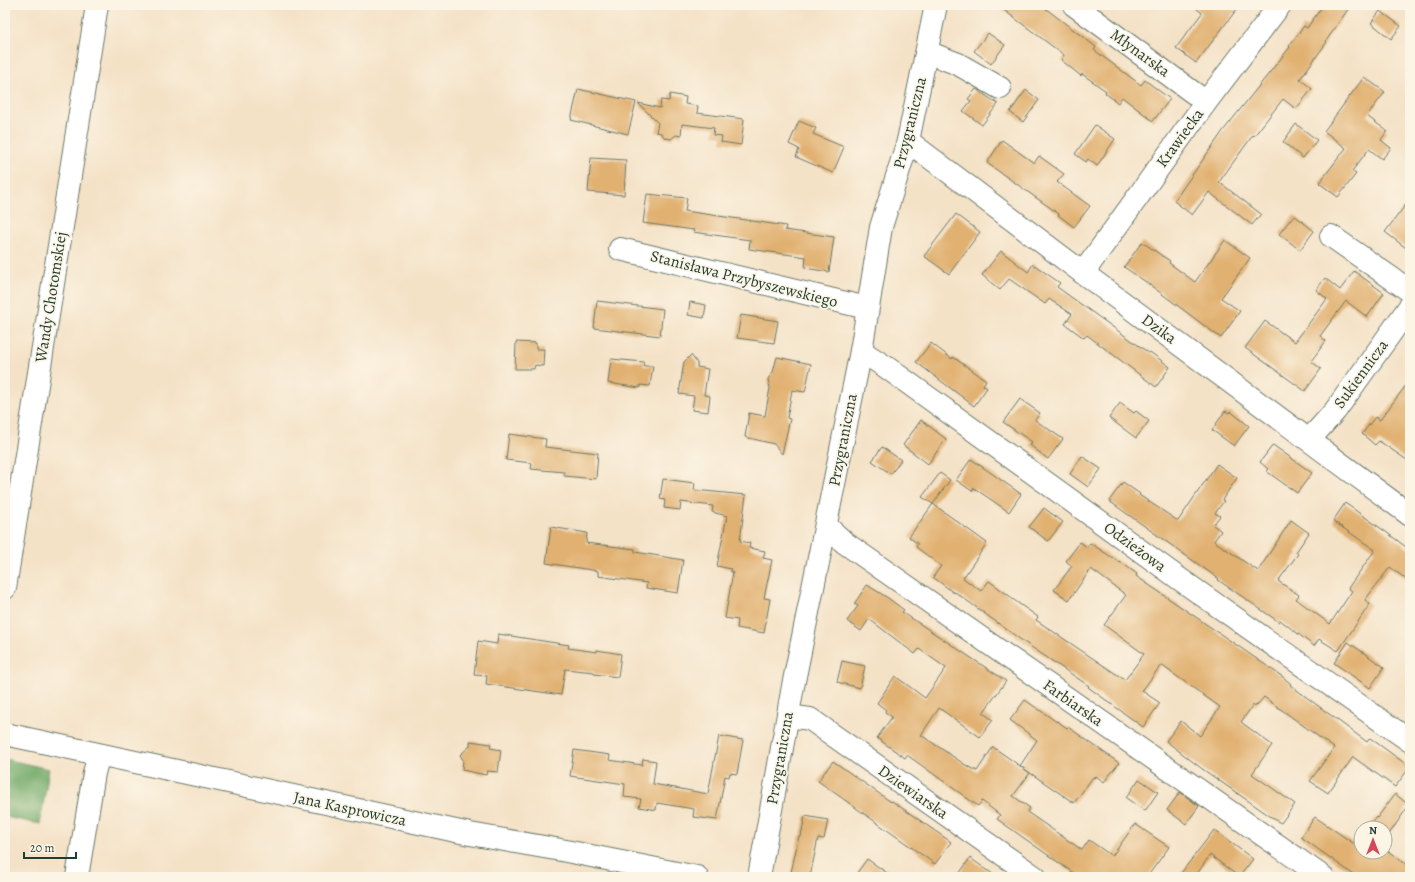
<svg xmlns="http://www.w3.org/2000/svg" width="1415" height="882" font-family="Alegreya,serif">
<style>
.forest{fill:#71a968;stroke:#48734e}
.building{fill:#e1b171}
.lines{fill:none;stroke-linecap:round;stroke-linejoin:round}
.minor-casing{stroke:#6a7767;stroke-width:24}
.minor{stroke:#fff;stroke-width:22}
.labels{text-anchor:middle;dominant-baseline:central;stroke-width:3.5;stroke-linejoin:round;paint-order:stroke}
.street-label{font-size:16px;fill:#1f3d34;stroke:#fcf5e5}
</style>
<rect width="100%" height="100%" fill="#fcf5e5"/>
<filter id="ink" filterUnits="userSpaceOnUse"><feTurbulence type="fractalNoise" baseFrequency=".025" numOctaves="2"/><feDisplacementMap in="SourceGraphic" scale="8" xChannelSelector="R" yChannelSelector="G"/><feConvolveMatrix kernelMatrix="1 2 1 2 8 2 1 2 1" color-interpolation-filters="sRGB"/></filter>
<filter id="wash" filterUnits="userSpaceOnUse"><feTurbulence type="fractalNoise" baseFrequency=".012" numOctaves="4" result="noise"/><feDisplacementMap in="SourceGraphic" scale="16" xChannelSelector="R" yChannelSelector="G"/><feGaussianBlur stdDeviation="0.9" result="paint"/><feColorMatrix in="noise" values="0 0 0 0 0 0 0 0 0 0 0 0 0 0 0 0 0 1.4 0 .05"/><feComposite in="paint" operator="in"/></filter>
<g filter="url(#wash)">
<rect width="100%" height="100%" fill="#f4e2c7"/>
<!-- forest -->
<path class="forest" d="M5,759L49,769L40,824L5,817Z"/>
<g id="blocks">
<!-- building -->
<g class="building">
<path d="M997,5H1041L1096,47L1094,50L1141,85L1145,80L1170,99L1153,121L1122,97L1118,103L1105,93L1106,91L1082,74L1081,76L1061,60L1064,55Z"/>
<path d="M1192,5H1240L1196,63L1176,48L1202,13Z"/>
<path d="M1323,5H1351L1326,41L1327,42L1300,79L1312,89L1296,109L1283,99L1254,136L1253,135L1219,182L1261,214L1252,225L1209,192L1192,215L1174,201L1223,131L1290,47L1289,46L1304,26L1307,28Z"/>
<path d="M1380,11L1401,26L1391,39L1371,23Z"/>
<path d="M988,33L1005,45L991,64L974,51Z"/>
<path d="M1364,77L1385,92L1367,116L1387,131L1381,140L1391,148L1382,159L1369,149L1352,171L1356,174L1338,197L1319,183L1346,148L1324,131Z"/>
<path d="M578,89L636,102L628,134L571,120Z"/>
<path d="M976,89L998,104L982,125L963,111L971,101L968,99Z"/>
<path d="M1026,90L1039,100L1023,122L1010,112Z"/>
<path d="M670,94L686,97L685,104L698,106L697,113L744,119L741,145L721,142L722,136L713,135L714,128L682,124L681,136L676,135L671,139L665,138L661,133L656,132L658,123L638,103L660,108L661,100L669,101Z"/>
<path d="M799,121L816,128L813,134L844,147L833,173L796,157L799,149L789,144Z"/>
<path d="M1296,124L1317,140L1303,158L1283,142Z"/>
<path d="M1095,125L1115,139L1097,166L1088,159L1086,162L1075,154Z"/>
<path d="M1002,140L1034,163L1039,156L1064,174L1057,182L1090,206L1074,227L1058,215L1059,214L987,163Z"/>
<path d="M591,158L626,160L624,195L588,192Z"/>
<path d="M647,194L687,198L685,211L786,226L785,230L834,237L829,272L805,268L806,257L749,249L750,240L693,232L694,230L643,223Z"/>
<path d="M1410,199V251L1385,232Z"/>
<path d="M956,214L980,232L949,274L924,256Z"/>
<path d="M1294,215L1314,231L1300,250L1279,234Z"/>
<path d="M1225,240L1250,258L1221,298L1240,311L1221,338L1146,282L1124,267L1142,242L1170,261L1169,263L1195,282Z"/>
<path d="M1001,251L1028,272L1033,264L1060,283L1057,287L1149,353L1150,352L1170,367L1156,387L1087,335L1084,338L1065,324L1072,314L1049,299L1045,304L1009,279L1000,290L982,275Z"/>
<path d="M1354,271L1384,293L1367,317L1346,301L1320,336L1326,341L1311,361L1321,369L1305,391L1245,348L1265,321L1295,342L1327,299L1316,290L1325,278L1340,290Z"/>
<path d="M597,301L663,309L660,336L594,328Z"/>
<path d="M690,302L706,305L704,318L688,315Z"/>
<path d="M741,315L778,321L774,343L737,338Z"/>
<path d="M516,342L536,343V349H544L543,366L535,365L534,369H515Z"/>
<path d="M931,343L952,359L953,357L986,380L983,385L987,388L974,406L916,362Z"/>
<path d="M691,355L697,363V367L708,369L704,395L710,396L708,412L692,410L694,396L679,394L684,362Z"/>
<path d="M777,357L811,364L805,392L792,390L787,418L790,419L782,454L774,444L745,437L749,413L765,416L770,388L768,379L773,372Z"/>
<path d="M611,359L644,362L643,366H653L650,386L640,385V388L608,383Z"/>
<path d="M1410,380V462L1379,441L1375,445L1362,434L1375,417L1380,420Z"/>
<path d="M1020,399L1040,413L1035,420L1063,439L1048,459L1030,445L1032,442L1003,422Z"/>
<path d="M1120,403L1134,413L1136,411L1149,421L1136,438L1109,418Z"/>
<path d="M1225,411L1229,413L1230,411L1249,426L1234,446L1212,430Z"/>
<path d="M921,420L946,439L928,464L903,445Z"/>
<path d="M509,434L546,439L545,447L598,453L596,479L564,476V472L531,469L532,463L506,460Z"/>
<path d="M1273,445L1312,473L1297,493L1266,471L1268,469L1260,462Z"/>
<path d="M882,447L901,460L891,474L872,461Z"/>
<path d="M1082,456L1101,469L1088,487L1070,474Z"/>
<path d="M971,459L1021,494L1009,512L974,488L972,491L956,480Z"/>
<path d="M1217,464L1237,478L1222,500L1224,501L1215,513L1220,516L1213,525L1221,531L1214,541L1258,571L1291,520L1309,533L1296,552L1298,554L1278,581L1299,595L1296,599L1330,624L1352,591L1348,588L1375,550L1333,521L1345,503L1386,532L1410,550V582L1390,567L1365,600L1370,604L1338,651L1319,639L1314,646L1280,620L1279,622L1218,580L1219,579L1109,501L1123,482L1140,494L1139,495L1178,521Z"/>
<path d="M940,473L950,480L933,504L987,543L963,578L981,591L989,581L1011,597V598L1038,617L1036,620L1125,680L1144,654L1104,625L1126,595L1091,569L1069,600L1054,590L1072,566L1066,561L1080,542L1087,547L1090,543L1119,562V561L1137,574L1136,576L1283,677L1291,684L1290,685L1367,742L1370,738L1410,767L1395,787L1353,757L1328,793L1310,781L1334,748L1264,697L1256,706L1253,705L1241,722L1272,745L1252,774L1295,804L1281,823L1277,821L1201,768L1166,741L1181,721L1200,736L1220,707L1161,665L1142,691L1160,703L1143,727L1088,687L1089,686L1024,642L955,592L954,593L933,577L941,566L916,547L918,544L909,537L933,504L922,497Z"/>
<path d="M663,479L695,483L694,490L746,495L740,541L750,543L749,548L765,551L763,558L772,560L764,598L770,599L764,633L737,628L738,620L725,618L733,572L730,571L731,569L717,566L727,516L712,512L713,506L681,502L680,510L664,508L665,500L660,499Z"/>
<path d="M1044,508L1063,522L1048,541L1029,527Z"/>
<path d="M551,527L587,533L586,543L635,549V552L683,560L678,593L646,588L647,583L598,576V571L546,563Z"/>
<path d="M867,585L888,598L904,610L902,612L1006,681L983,713L993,720L980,737L939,708L921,735L970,768V767L977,771L993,747L1030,773L1013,796L1030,808L1027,812L1082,850L1089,840L1112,856L1135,824L1169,847L1147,877H1079L997,819L1000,815L982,801L978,806L907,755L905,758L877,738L892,717L885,712L886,710L877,703L895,676L925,698L946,668L919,649L915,654L869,619L861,631L847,621L858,606L854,604Z"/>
<path d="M498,634L569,645L568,648L597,652V650L621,654L618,677L594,674V672L565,669L561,695L486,684L487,676L474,675L478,641L497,644Z"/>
<path d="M1348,642L1384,667L1370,688L1334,663Z"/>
<path d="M842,661L865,666L860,688L837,682Z"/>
<path d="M1025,700L1057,722V721L1067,728L1068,727L1119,763L1104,782L1096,776L1094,778L1093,777L1074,803L1020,766L1037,740L1010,720Z"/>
<path d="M719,736L743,740L737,774L730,773L729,777L725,776L717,820L693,817L694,809L657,803L656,810L639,807L641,799L624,797L625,784L570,776L574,750L610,755L609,760L642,765L643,759L656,761L653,784L708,794Z"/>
<path d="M470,741L491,744L490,748L501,750L498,772L487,771L486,775L462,770L463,760L460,755L470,746Z"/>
<path d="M833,761L891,802L892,801L951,842L935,864L818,781Z"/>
<path d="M1139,779L1158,792L1145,811L1126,798Z"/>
<path d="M1180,792L1199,806L1186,824L1167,810Z"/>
<path d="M1395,794L1409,805L1385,840V828H1368L1376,817L1377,818Z"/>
<path d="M805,816L828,820L824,839L818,838L810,877H790L799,836H801Z"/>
<path d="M1315,817L1356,845L1361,837V852H1385V849L1410,867V877H1357L1301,837Z"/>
<path d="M1214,830L1253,859L1239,877L1210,855L1195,877H1178Z"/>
<path d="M970,858L997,877H957Z"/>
<path d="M867,859L893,877H854Z"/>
</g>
</g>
</g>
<g filter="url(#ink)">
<use href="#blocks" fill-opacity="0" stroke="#6a7767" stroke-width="1"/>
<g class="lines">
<!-- minor casing -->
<g class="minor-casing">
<g id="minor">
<path d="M1074,5L1206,102"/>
<path d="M927,52L958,64L1000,88"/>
<path d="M908,141L1083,273L1410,515"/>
<path d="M1331,236L1410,291"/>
<path d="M620,249L867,308"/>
<path d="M1083,273L1206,102L1280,5"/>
<path d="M861,351L886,367L1181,580L1410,741"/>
<path d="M1309,440L1335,411L1410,306"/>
<path d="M826,526L845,543L1323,877"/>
<path d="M5,588L97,5"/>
<path d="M788,716L810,719L1035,877"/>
<path d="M5,734L470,834L561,850L697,877"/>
<path d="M77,877L94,773L99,755"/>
<path d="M759,877L793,686L861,351L881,227L908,141L936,5"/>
</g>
</g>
<!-- minor -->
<use href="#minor" class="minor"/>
</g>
</g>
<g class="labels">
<!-- street labels -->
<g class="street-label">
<text transform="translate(1140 53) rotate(36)">Młynarska</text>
<text transform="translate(910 123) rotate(-76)">Przygraniczna</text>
<text transform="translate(1180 138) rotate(-54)">Krawiecka</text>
<text transform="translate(744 279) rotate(14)">Stanisława Przybyszewskiego</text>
<text transform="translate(51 297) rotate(-81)">Wandy Chotomskiej</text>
<text transform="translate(1159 329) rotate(36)">Dzika</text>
<text transform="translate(1361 374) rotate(-54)">Sukiennicza</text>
<text transform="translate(843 440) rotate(-79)">Przygraniczna</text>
<text transform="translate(1135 547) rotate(36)">Odzieżowa</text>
<text transform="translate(1073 703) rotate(35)">Farbiarska</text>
<text transform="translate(780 758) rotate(-80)">Przygraniczna</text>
<text transform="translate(913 792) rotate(35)">Dziewiarska</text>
<text transform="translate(350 809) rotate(12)">Jana Kasprowicza</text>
</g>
</g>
<!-- margin -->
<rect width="1415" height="882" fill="none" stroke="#fcf5e5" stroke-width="20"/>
<!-- north arrow -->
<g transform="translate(1373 840)"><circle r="19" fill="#fcf5e5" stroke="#a4ab9e"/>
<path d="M0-3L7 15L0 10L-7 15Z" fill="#d1495b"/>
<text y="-6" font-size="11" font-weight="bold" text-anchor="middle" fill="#1f3d34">N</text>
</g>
<!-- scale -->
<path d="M24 852v6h52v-6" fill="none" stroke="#1f3d34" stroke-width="2"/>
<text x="30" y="852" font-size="12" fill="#1f3d34" stroke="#fcf5e5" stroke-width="3" paint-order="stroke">20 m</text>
</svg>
